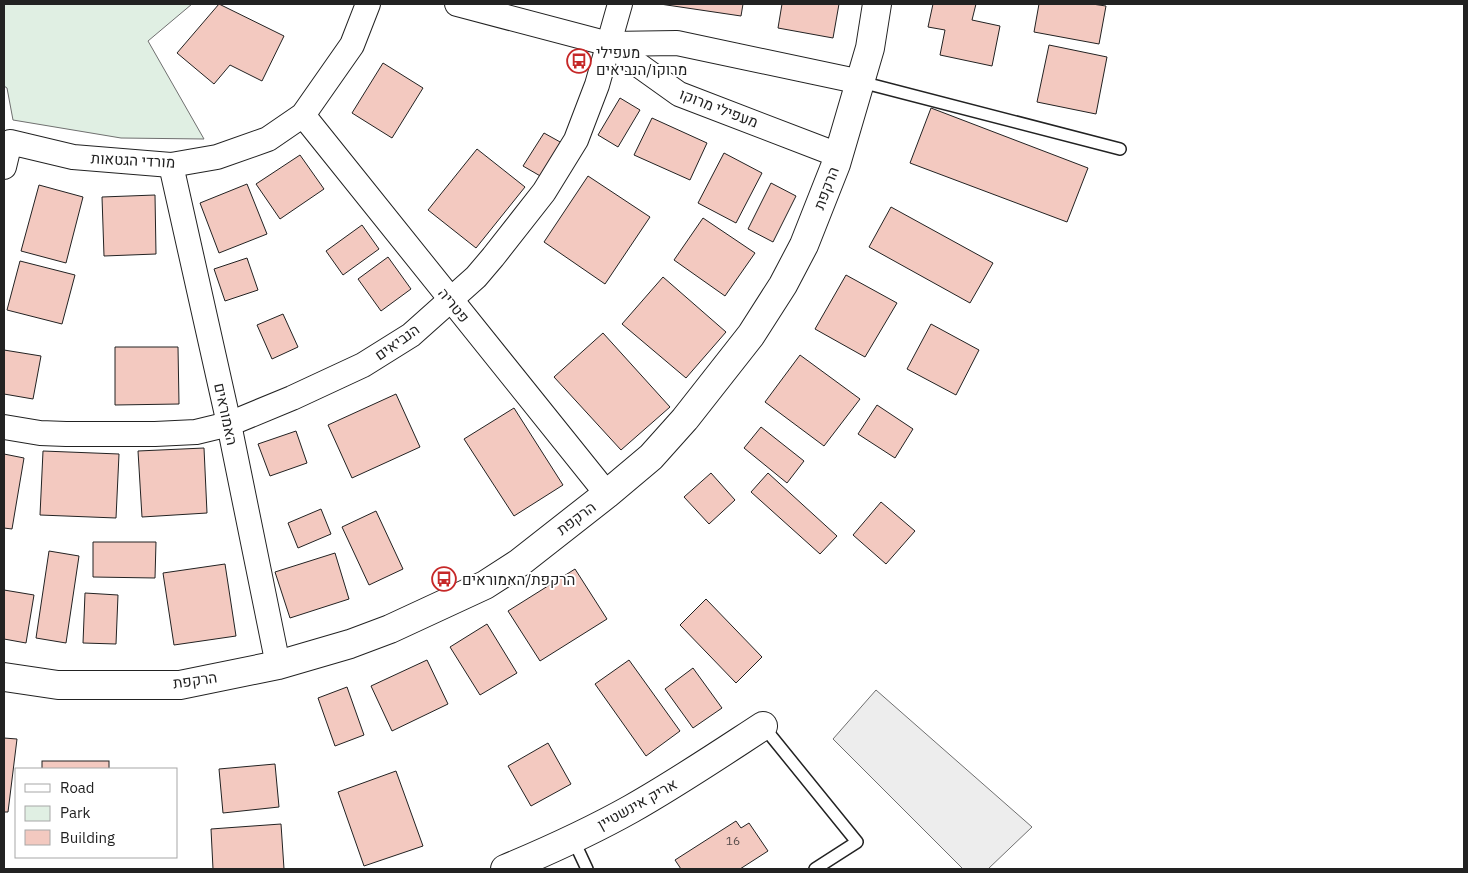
<svg xmlns="http://www.w3.org/2000/svg" width="1468" height="873" font-family="'IBM Plex Sans',Heebo,sans-serif">
<style>
.green{fill:#e0efe3;stroke:#6f6f6f}
.parking{fill:#ededed;stroke:#6f6f6f}
.building{fill:#f3c9c0;stroke:#222}
.lines{fill:none;stroke-linecap:round;stroke-linejoin:round}
.service-casing{stroke:#222;stroke-width:14}
.minor-casing{stroke:#222;stroke-width:26}
.tertiary-casing{stroke:#222;stroke-width:30}
.service{stroke:#fff;stroke-width:11}
.minor{stroke:#fff;stroke-width:24}
.tertiary{stroke:#fff;stroke-width:28}
.labels{text-anchor:middle;dominant-baseline:central;stroke-width:4;stroke-linejoin:round;paint-order:stroke}
.number-label{font-size:12px;fill:#564c4a}
.poi-label{font-size:15px;fill:#222;stroke:#fff;text-anchor:start}
.street-label{font-size:15px;fill:#222;stroke:#fff}
</style>
<rect width="100%" height="100%" fill="#fff"/>
<!-- green -->
<path class="green" d="M4,4H192L148,41L204,139L121,138L13,120L7,88L4,86Z"/>
<!-- parking -->
<path class="parking" d="M876,690L1032,827L988,869H963L833,739Z"/>
<!-- building -->
<g class="building">
<path d="M219,4L284,36L262,81L230,65L214,84L177,53Z"/>
<path d="M660,4H743L741,16Z"/>
<path d="M782,4H839L833,38L778,28Z"/>
<path d="M933,4H976L972,20L1000,26L992,66L940,55L945,30L928,27Z"/>
<path d="M1039,4H1092L1106,6L1099,44L1034,32Z"/>
<path d="M1049,45L1107,57L1096,114L1037,102Z"/>
<path d="M383,63L423,88L392,138L352,113Z"/>
<path d="M620,98L640,110L618,147L598,135Z"/>
<path d="M931,108L1088,168L1067,222L910,163Z"/>
<path d="M652,118L707,143L690,180L634,155Z"/>
<path d="M544,133L562,143L542,177L523,166Z"/>
<path d="M477,149L525,187L476,248L428,210Z"/>
<path d="M724,153L762,173L736,223L698,203Z"/>
<path d="M300,155L324,189L280,219L256,184Z"/>
<path d="M588,176L650,217L605,284L544,242Z"/>
<path d="M771,183L796,196L773,242L748,229Z"/>
<path d="M247,184L267,234L219,253L200,203Z"/>
<path d="M39,185L83,197L66,263L21,251Z"/>
<path d="M155,195L156,254L104,256L102,197Z"/>
<path d="M891,207L993,263L970,303L869,247Z"/>
<path d="M703,218L755,253L725,296L674,260Z"/>
<path d="M362,225L379,249L343,275L326,251Z"/>
<path d="M388,257L411,289L381,311L358,279Z"/>
<path d="M247,258L258,290L225,301L214,269Z"/>
<path d="M20,261L75,275L62,324L7,310Z"/>
<path d="M846,275L897,303L865,357L815,329Z"/>
<path d="M663,277L726,332L686,378L622,324Z"/>
<path d="M283,314L298,347L272,359L257,325Z"/>
<path d="M931,324L979,350L956,395L907,369Z"/>
<path d="M603,333L670,407L621,450L554,377Z"/>
<path d="M115,347H178L179,404L115,405Z"/>
<path d="M4,350L41,356L33,399L4,394Z"/>
<path d="M800,355L860,399L824,446L765,402Z"/>
<path d="M396,394L420,447L352,478L328,425Z"/>
<path d="M877,405L913,429L895,458L858,434Z"/>
<path d="M514,408L563,485L514,516L464,439Z"/>
<path d="M761,427L804,461L787,483L744,448Z"/>
<path d="M296,431L307,463L270,476L258,444Z"/>
<path d="M204,448L207,513L142,517L138,451Z"/>
<path d="M43,451L119,454L116,518L40,515Z"/>
<path d="M4,454L24,458L12,529L4,528Z"/>
<path d="M711,473L735,500L709,524L684,497Z"/>
<path d="M768,473L837,536L820,554L751,492Z"/>
<path d="M881,502L915,531L886,564L853,535Z"/>
<path d="M321,509L331,534L298,548L288,523Z"/>
<path d="M376,511L403,569L369,585L342,527Z"/>
<path d="M93,542H156L155,578L93,577Z"/>
<path d="M49,551L79,556L66,643L36,638Z"/>
<path d="M335,553L349,599L290,618L275,572Z"/>
<path d="M225,564L236,636L174,645L163,573Z"/>
<path d="M575,569L607,619L540,661L508,611Z"/>
<path d="M4,590L34,595L26,643L4,639Z"/>
<path d="M85,593L118,595L116,644L83,643Z"/>
<path d="M706,599L762,657L736,683L680,625Z"/>
<path d="M487,624L517,673L480,695L450,647Z"/>
<path d="M427,660L448,704L392,731L371,686Z"/>
<path d="M629,660L680,731L646,756L595,684Z"/>
<path d="M693,668L722,708L693,728L665,689Z"/>
<path d="M347,687L364,735L335,746L318,698Z"/>
<path d="M4,738L17,739L8,812H4Z"/>
<path d="M548,743L571,784L531,806L508,766Z"/>
<rect x="42" y="761" width="67" height="8"/>
<path d="M275,764L279,807L223,813L219,769Z"/>
<path d="M396,771L423,846L364,866L338,792Z"/>
<path d="M736,821L741,828L749,823L768,851L740,869H681L675,860Z"/>
<path d="M281,824L284,869H213L211,829Z"/>
</g>
<g class="lines">
<!-- service casing -->
<g class="service-casing">
<g id="service">
<path d="M861,82L1120,149"/>
<path d="M763,726L857,842L815,869"/>
<path d="M573,839L587,869"/>
</g>
</g>
<!-- minor casing -->
<g class="minor-casing">
<g id="minor">
<path d="M457,4L609,44L677,43L861,82"/>
<path d="M609,44L679,94L838,155"/>
<path d="M303,115L607,494"/>
<path d="M171,165L229,424L278,665"/>
<path d="M4,167L10,142L73,157L171,165L217,157L268,139L303,115L352,45L368,4"/>
<path d="M4,427L40,433L66,434H155L196,432L229,424L292,398L363,365L411,335L476,277L493,257L544,192L576,140L597,85L620,4"/>
</g>
</g>
<!-- tertiary casing -->
<g class="tertiary-casing">
<g id="tertiary">
<path d="M4,677L58,685H180L278,665L350,644L390,629L485,585L519,563L607,494L651,457L685,419L751,335L783,285L804,245L836,164L870,48L877,4"/>
<path d="M505,869C548,851 590,832 631,809C677,783 720,754 763,726"/>
</g>
</g>
<!-- service -->
<use href="#service" class="service"/>
<!-- minor -->
<use href="#minor" class="minor"/>
<!-- tertiary -->
<use href="#tertiary" class="tertiary"/>
</g>
<!-- icons -->
<defs>
<g id="bus-ring" transform="scale(1.25)"><circle r="9.5" fill="#fff" stroke="#c62828" stroke-width="1.5"/><path d="M-5-6H5V4H4V6H2V4H-2V6H-4V4H-5ZM-3.5-4V0h7V-4ZM-3.5 1.2v1.5H-2V1.2ZM2 1.2v1.5H3.5V1.2Z" fill="#c62828"/></g>
</defs>
<g fill-rule="evenodd">
<use href="#bus-ring" x="579" y="61"/>
<use href="#bus-ring" x="444" y="579"/>
</g>
<g class="labels">
<!-- number labels -->
<g class="number-label">
<text x="733" y="840">16</text>
</g>
<!-- poi labels -->
<g class="poi-label">
<text x="596" y="52">מעפילי<tspan x="596" dy="17">מרוקו/הנביאים</tspan></text>
<text x="462" y="579">הרקפת/האמוראים</text>
</g>
<!-- street labels -->
<g class="street-label">
<text transform="translate(719 108) rotate(21)">מעפילי מרוקו</text>
<text transform="translate(133 160) rotate(3)">מורדי הגטאות</text>
<text transform="translate(826 188) rotate(-69)">הרקפת</text>
<text transform="translate(454 305) rotate(51)">פטריה</text>
<text transform="translate(397 342) rotate(-35)">הנביאים</text>
<text transform="translate(226 414) rotate(78)">האמוראים</text>
<text transform="translate(576 518) rotate(-37)">הרקפת</text>
<text transform="translate(195 680) rotate(-8)">הרקפת</text>
<text transform="translate(637 804) rotate(-29)">אריק אינשטיין</text>
</g>
</g>
<!-- border -->
<rect width="1468" height="873" fill="none" stroke="#222222" stroke-width="10"/>
<!-- legend -->
<rect x="15" y="768" width="162" height="90" fill="#ffffff" stroke="#a7a7a7"/>
<rect x="25" y="784" width="25" height="8" fill="#ffffff" stroke="#a7a7a7"/>
<text x="60" y="793" font-size="15" fill="#222222">Road</text>
<rect x="25" y="806" width="25" height="15" fill="#e0efe3" stroke="#a7a7a7"/>
<text x="60" y="818" font-size="15" fill="#222222">Park</text>
<rect x="25" y="830" width="25" height="15" fill="#f3c9c0" stroke="#a7a7a7"/>
<text x="60" y="843" font-size="15" fill="#222222">Building</text>
</svg>
